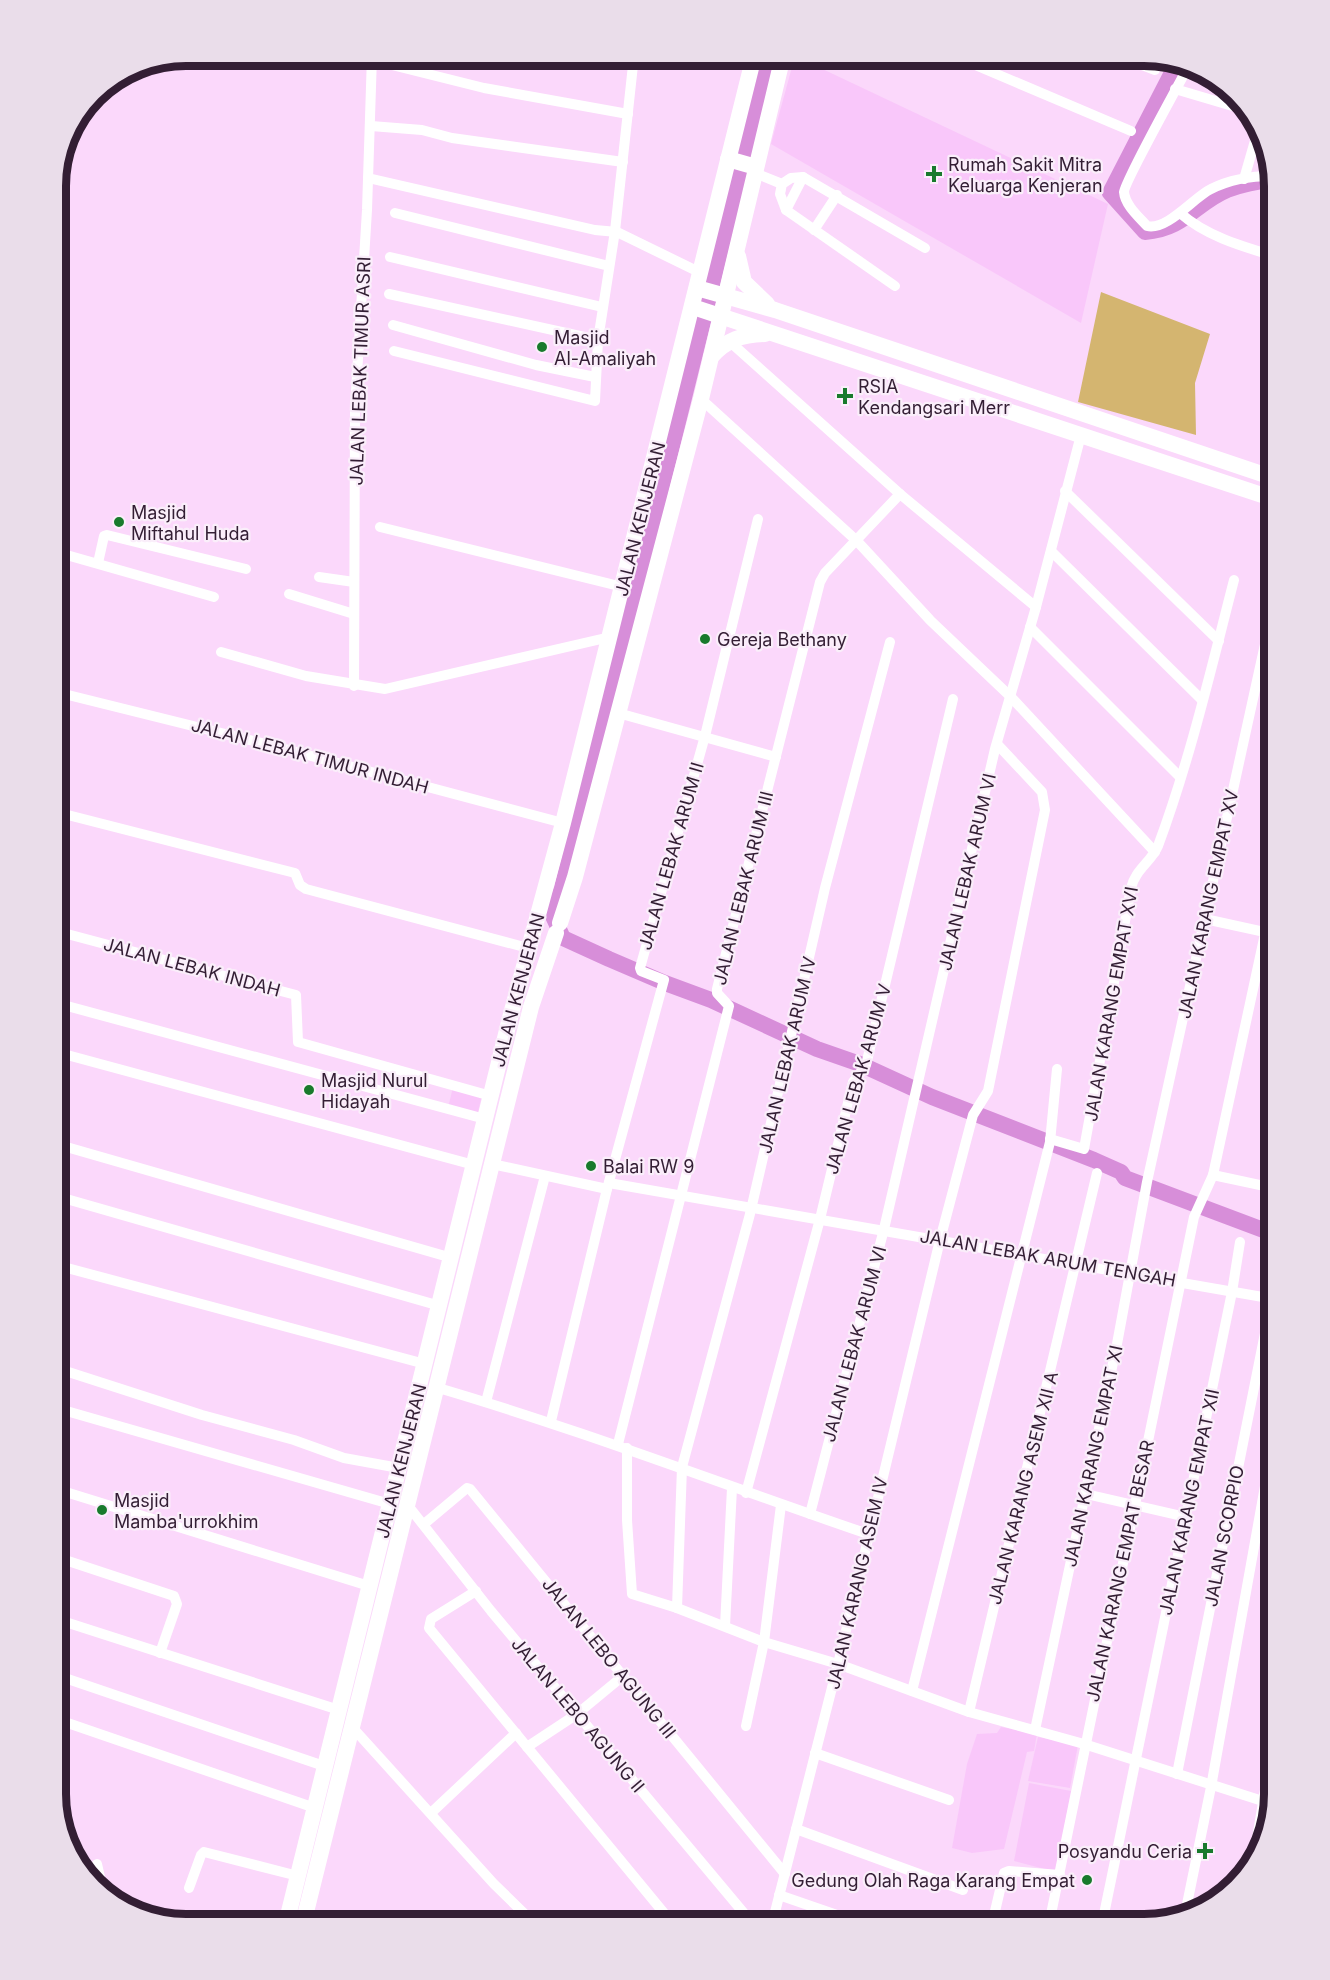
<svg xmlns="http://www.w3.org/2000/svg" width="1330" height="1980" font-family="Inter,sans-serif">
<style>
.built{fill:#f9c7fa}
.green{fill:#d4b570}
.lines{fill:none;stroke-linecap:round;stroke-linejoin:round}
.river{stroke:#d78ed9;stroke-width:16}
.street{stroke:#fff;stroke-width:10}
.primary{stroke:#fff;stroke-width:16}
.poi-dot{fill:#187a2c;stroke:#faeefa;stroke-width:2}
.labels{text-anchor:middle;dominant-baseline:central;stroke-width:4.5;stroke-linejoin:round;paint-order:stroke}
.poi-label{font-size:18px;fill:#331e34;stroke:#faeefa;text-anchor:start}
.street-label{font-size:18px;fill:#331e34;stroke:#faeefa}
.rim{fill:none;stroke:#331e34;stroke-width:8}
</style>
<rect width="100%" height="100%" fill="#fbd8fb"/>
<!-- built -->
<g class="built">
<path d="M795,56L1108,204L1081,323L771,144Z"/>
<path d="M453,1087L482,1095L478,1112L474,1114L448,1108Z"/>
<path d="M1001,1727L1037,1734L1034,1751L1027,1752L1004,1849L972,1853L952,1848L967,1764L977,1734L997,1733Z"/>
<path d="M1038,1737L1078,1745L1070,1788L1028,1781Z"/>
<path d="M1029,1783L1071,1791L1056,1872L1014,1861Z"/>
</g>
<!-- green -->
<path class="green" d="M1101,292L1210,334L1195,383L1196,435L1078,402Z"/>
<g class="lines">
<!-- river -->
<g class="river">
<path d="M769,56L562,888L552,914L563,938L609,959L665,983L711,1000L817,1049L860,1064L932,1097L1094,1160L1121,1172L1125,1178L1274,1234"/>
<path d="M1177,63L1110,193L1145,232C1185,229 1195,203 1227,190C1241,185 1259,181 1273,180"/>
</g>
<!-- street -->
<g class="street">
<path d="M621,56L634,58"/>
<path d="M954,56L1131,131"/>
<path d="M1119,56L1155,70"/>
<path d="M372,60L484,88L628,114"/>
<path d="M1188,67C1180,82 1124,183 1124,192C1125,205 1139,217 1147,226C1167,231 1194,197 1211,189C1229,180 1252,176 1272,176"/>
<path d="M1175,89L1246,110"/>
<path d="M371,126L422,130L452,138L623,162"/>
<path d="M755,173L782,184"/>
<path d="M368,178L595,230L617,232L701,273"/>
<path d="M1244,179L1259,127"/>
<path d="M786,210L803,177"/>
<path d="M395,213L609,266"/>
<path d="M1180,213C1206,236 1241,246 1274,256"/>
<path d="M814,230L837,195"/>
<path d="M390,257L602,307"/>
<path d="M895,286L786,210L780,194L782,184L791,178L803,177L925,248"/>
<path d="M389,294L598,340"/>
<path d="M393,325L536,365L595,377"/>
<path d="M729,341L900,494L1036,607"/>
<path d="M394,351L595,401L598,340L615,231L634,56"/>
<path d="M701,399L857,541L930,620L1010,696L1155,852"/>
<path d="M1065,491L1219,641"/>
<path d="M380,527L623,587"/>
<path d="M1051,551L1202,700"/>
<path d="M56,552L214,597"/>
<path d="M98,563L104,536L107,535L246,569"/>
<path d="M319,577L354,582"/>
<path d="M1267,577L1274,583"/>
<path d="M289,594L354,614"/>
<path d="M1030,627L1180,777"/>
<path d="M221,652L306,676L385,689L610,637"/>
<path d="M354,686L355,408L367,210L372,56"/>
<path d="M56,692L270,745L563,823"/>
<path d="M618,713L776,757"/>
<path d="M56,812L295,873L300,885L306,889L528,948"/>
<path d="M1205,919L1274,934"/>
<path d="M56,931L296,995L298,1042L491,1096"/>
<path d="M56,1003L485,1119"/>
<path d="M56,1052L474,1165"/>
<path d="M1050,1139L1084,1149L1131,888C1135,870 1151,862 1158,846C1190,760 1211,669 1234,580"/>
<path d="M56,1144L452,1258"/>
<path d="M492,1164L607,1189"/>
<path d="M1213,1175L1274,1188"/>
<path d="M609,1183L1274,1299"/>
<path d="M56,1196L440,1306"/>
<path d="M56,1265L425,1364"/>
<path d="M56,1368L202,1415L294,1440L344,1458L399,1468"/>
<path d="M435,1387C582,1430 724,1485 868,1534"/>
<path d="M486,1402L545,1176"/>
<path d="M56,1408L390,1504"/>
<path d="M551,1421L607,1189L664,980L641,971L640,968L705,736L758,519"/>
<path d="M618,1444L729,1006L717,993V989L820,582L825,573L900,494"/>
<path d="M627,1448V1520L632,1594L677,1608L764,1642L838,1664L969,1712L1084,1744L1272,1804"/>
<path d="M56,1489L369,1586"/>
<path d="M746,1493L820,1219L853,1082L866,1065L953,699"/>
<path d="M1086,1494L1186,1517"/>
<path d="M406,1503L491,1611L753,1924"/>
<path d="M810,1514L884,1229L995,749L1036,607L1081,435"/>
<path d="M424,1524L467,1488L470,1489L785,1874"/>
<path d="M56,1557L174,1596L177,1604L160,1653"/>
<path d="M476,1591L431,1619L429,1628L673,1924"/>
<path d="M677,1608L682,1467L750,1214L825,888L890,642"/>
<path d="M56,1619L339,1710"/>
<path d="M725,1626L732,1488"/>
<path d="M56,1675L324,1766"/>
<path d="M912,1691L1050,1142L1057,1069"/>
<path d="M969,1712L1097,1173"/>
<path d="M56,1719L315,1808"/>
<path d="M746,1726L764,1642L781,1505"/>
<path d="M353,1728L494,1884L535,1924"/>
<path d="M1035,1730L1117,1344L1147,1182L1269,626"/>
<path d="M527,1747L577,1714L623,1676"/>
<path d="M815,1753L949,1800"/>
<path d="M1177,1774L1272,1298"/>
<path d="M432,1812L516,1733"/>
<path d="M796,1829L963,1890"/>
<path d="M1253,1863L1274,1735"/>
<path d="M97,1864L100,1877L98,1886"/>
<path d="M189,1888L201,1855L204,1852L298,1876"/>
<path d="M779,1895L863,1924"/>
<path d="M1185,1914L1211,1787L1274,1436"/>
<path d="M772,1924L838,1664L940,1240L973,1115L988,1091L1045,810L1042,792L997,744"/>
<path d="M992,1924L1004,1873L1009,1871L1060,1875"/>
<path d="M1049,1924L1194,1217L1213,1175L1274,892"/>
<path d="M1102,1924L1232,1292L1240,1242"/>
</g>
<!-- primary -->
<g class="primary">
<path d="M728,159L756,167"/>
<path d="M738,256L744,282L767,304"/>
<path d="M697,288L775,310L1274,478"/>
<path d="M693,307L1274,499"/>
<path d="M711,357C727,339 742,335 765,334"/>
<path d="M560,923L575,877L701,399L783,56"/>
<path d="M286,1924L510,1018L563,823L754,56"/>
<path d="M303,1924L531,1007L556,933"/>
</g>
</g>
<!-- markers -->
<g class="poi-dot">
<path d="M931 165h6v6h6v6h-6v6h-6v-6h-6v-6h6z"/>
<circle cx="542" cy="347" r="6"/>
<path d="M842 387h6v6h6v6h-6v6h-6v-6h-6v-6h6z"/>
<circle cx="119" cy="522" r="6"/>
<circle cx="705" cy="639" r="6"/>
<circle cx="309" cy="1090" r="6"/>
<circle cx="591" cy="1166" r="6"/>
<circle cx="102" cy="1510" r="6"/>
<path d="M1202 1842h6v6h6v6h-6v6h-6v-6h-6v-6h6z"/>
<circle cx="1087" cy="1880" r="6"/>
</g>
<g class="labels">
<!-- poi labels -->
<g class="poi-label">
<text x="948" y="164">Rumah Sakit Mitra<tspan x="948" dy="21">Keluarga Kenjeran</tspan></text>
<text x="554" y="337">Masjid<tspan x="554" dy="21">Al-Amaliyah</tspan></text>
<text x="858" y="386">RSIA<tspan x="858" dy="21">Kendangsari Merr</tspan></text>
<text x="131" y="512">Masjid<tspan x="131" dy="21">Miftahul Huda</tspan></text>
<text x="717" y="639">Gereja Bethany</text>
<text x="321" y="1080">Masjid Nurul<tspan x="321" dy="21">Hidayah</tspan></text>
<text x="603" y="1166">Balai RW 9</text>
<text x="114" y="1500">Masjid<tspan x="114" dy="21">Mamba'urrokhim</tspan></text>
<text x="1192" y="1851" text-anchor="end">Posyandu Ceria</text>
<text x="1075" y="1880" text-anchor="end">Gedung Olah Raga Karang Empat</text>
</g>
<!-- street labels -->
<g class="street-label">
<text transform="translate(360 371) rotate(-88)">JALAN LEBAK TIMUR ASRI</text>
<text transform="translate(640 519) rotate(-76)">JALAN KENJERAN</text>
<text transform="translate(310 756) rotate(15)">JALAN LEBAK TIMUR INDAH</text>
<text transform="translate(671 856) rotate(-74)">JALAN LEBAK ARUM II</text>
<text transform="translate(967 872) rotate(-77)">JALAN LEBAK ARUM VI</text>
<text transform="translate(743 888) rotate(-76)">JALAN LEBAK ARUM III</text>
<text transform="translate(1208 904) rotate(-78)">JALAN KARANG EMPAT XV</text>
<text transform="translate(192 967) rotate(15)">JALAN LEBAK INDAH</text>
<text transform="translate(518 990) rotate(-75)">JALAN KENJERAN</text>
<text transform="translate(1111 1004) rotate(-80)">JALAN KARANG EMPAT XVI</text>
<text transform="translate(787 1055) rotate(-77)">JALAN LEBAK ARUM IV</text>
<text transform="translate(858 1079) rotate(-74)">JALAN LEBAK ARUM V</text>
<text transform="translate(1048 1258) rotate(10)">JALAN LEBAK ARUM TENGAH</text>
<text transform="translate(854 1344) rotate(-75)">JALAN LEBAK ARUM VI</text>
<text transform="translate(1093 1456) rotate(-78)">JALAN KARANG EMPAT XI</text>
<text transform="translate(401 1461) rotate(-76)">JALAN KENJERAN</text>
<text transform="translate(1023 1488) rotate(-76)">JALAN KARANG ASEM XII A</text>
<text transform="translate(1189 1502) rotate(-78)">JALAN KARANG EMPAT XII</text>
<text transform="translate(1224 1536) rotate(-79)">JALAN SCORPIO</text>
<text transform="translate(1120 1571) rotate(-78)">JALAN KARANG EMPAT BESAR</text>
<text transform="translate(857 1583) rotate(-77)">JALAN KARANG ASEM IV</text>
<text transform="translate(609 1658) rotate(51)">JALAN LEBO AGUNG III</text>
<text transform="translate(578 1715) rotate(50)">JALAN LEBO AGUNG II</text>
</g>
</g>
<!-- crop -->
<path d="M0 0H1330V1980H0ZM186 66H1144A120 120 0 0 1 1264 186V1794A120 120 0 0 1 1144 1914H186A120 120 0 0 1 66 1794V186A120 120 0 0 1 186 66Z" fill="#eaddea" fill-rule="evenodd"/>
<path class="rim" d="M186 66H1144A120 120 0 0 1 1264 186V1794A120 120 0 0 1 1144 1914H186A120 120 0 0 1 66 1794V186A120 120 0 0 1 186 66Z"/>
</svg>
